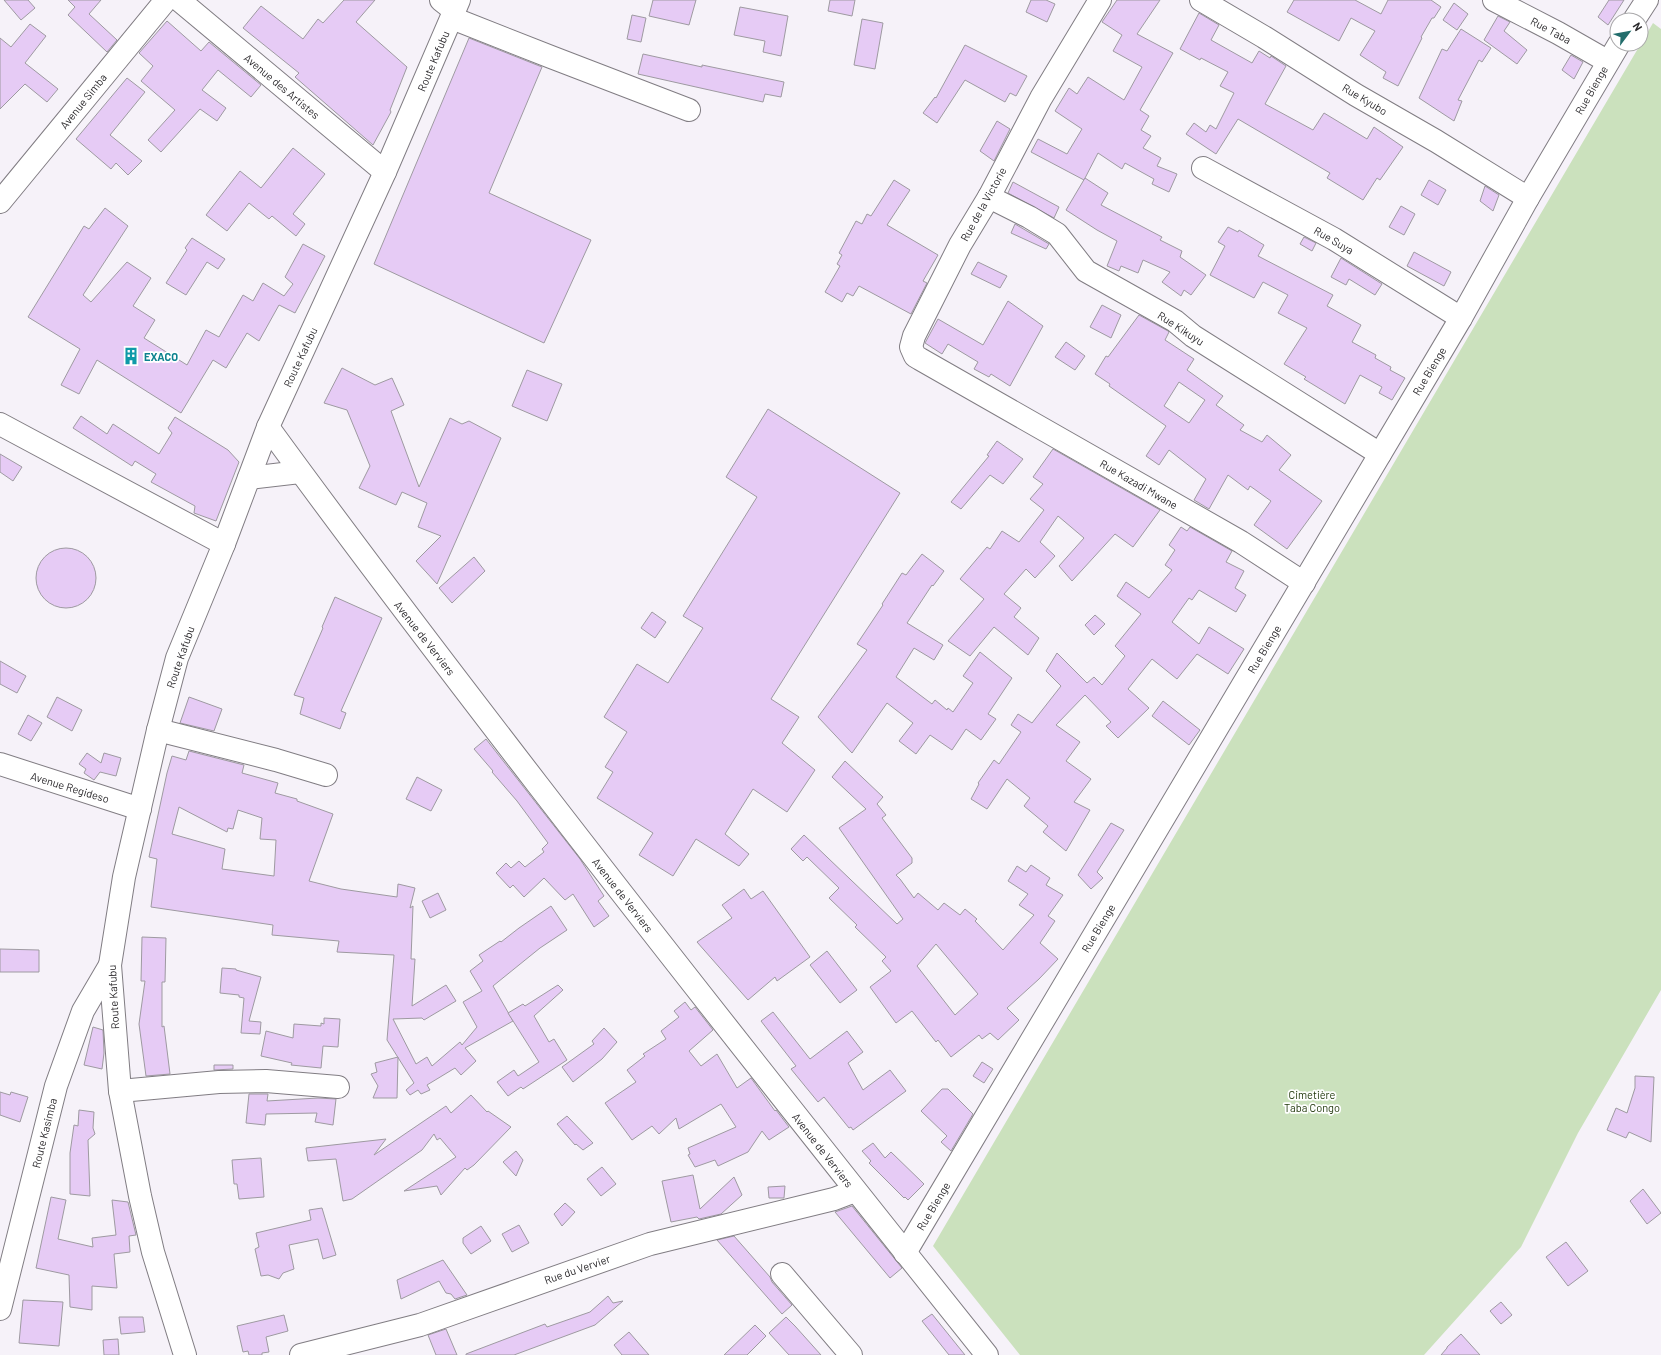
<svg xmlns="http://www.w3.org/2000/svg" width="1661" height="1355" font-family="Barlow,sans-serif">
<style>
.green{fill:#cbe1bd}
.building{fill:#e6cbf5;stroke:#9e9aa1;fill-rule:evenodd}
.lines{fill:none;stroke-linecap:round;stroke-linejoin:round}
.minor-casing{stroke:#817d83;stroke-width:24}
.major-casing{stroke:#817d83;stroke-width:24}
.minor{stroke:#fff;stroke-width:22}
.major{stroke:#fff;stroke-width:22}
.labels{text-anchor:middle;dominant-baseline:central;stroke-width:3.5;stroke-linejoin:round;paint-order:stroke}
.street-label{font-size:11px;fill:#2b292c;stroke:#fff}
.culture-label{font-size:11px;font-weight:bold;fill:#0d838f;stroke:#fff;text-anchor:start}
.park-label{font-size:11px;fill:#1b3305;stroke:#fff}
</style>
<rect width="100%" height="100%" fill="#f6f2f9"/>
<!-- green -->
<path class="green" d="M1653,23L1661,29V990L1578,1133L1521,1247L1424,1355H1020L933,1246Z"/>
<!-- building -->
<g class="building">
<path d="M4,0H28L35,8L21,20Z"/>
<path d="M68,0H101L89,14L117,40L107,52L68,15L75,7Z"/>
<path d="M344,0H375L356,22L407,67L390,110L391,112L373,145L295,77L299,73L243,28L261,6L303,39L318,19L323,23Z"/>
<path d="M653,0H696L689,25L649,16Z"/>
<path d="M830,0H855L852,16L828,11Z"/>
<path d="M1031,0H1046L1055,4L1047,22L1026,12Z"/>
<path d="M1117,0H1160L1137,34L1173,53L1140,110L1149,116L1141,130L1151,136L1143,148L1161,158L1157,166L1177,174L1169,192L1152,184L1154,179L1125,163L1122,169L1098,153L1084,180L1031,152L1038,139L1067,154L1082,129L1055,111L1069,88L1077,94L1088,77L1124,100L1142,67L1113,51L1122,35L1102,22Z"/>
<path d="M1294,0H1355L1381,14L1388,0H1431L1441,7L1434,18H1432L1421,37L1422,38L1398,86L1383,78L1386,72L1360,55L1375,31L1351,18L1339,41L1287,12Z"/>
<path d="M1609,0H1624L1608,25L1598,17Z"/>
<path d="M1454,3L1468,14L1457,30L1443,20Z"/>
<path d="M740,7L788,16L781,56L763,52L765,41L734,35Z"/>
<path d="M1199,13L1219,25L1211,40L1252,63L1259,51L1270,58L1271,56L1286,66L1265,104L1313,130L1324,113L1367,139L1374,127L1403,147L1380,180L1377,178L1363,200L1327,178L1330,173L1238,119L1216,154L1186,134L1194,123L1206,132L1210,125L1216,129L1234,93L1220,86L1228,72L1201,58L1200,60L1180,49Z"/>
<path d="M632,15L646,18L641,42L627,39Z"/>
<path d="M1498,16L1510,22L1504,31L1527,50L1517,64L1484,40Z"/>
<path d="M862,19L883,23L875,69L854,65Z"/>
<path d="M167,21L201,51L209,42L261,85L251,97L218,70L202,90L226,108L217,121L200,109L161,152L148,140L175,110L141,81L153,66L139,53Z"/>
<path d="M30,24L46,36L25,63L58,89L47,102L25,84L0,109V38L11,47Z"/>
<path d="M1461,29L1491,48L1482,62L1479,60L1458,100L1462,101L1454,121L1419,98L1442,49L1447,51Z"/>
<path d="M469,38L542,67L489,193L591,240L544,343L374,264Z"/>
<path d="M965,45L1027,76L1016,96L1010,93L1005,102L965,80L937,123L923,113L935,97L936,98Z"/>
<path d="M643,54L702,67V65L784,82L781,97L765,94L763,102L638,74Z"/>
<path d="M1571,55L1583,62L1574,79L1562,70Z"/>
<path d="M127,78L145,92L110,135L142,161L128,175L116,163L111,169L76,139Z"/>
<path d="M997,121L1010,129L994,161L980,151Z"/>
<path d="M293,148L325,174L293,214L305,224L296,236L272,216L269,219L249,203L227,231L206,215L240,171L261,188Z"/>
<path d="M1085,178L1108,193L1101,205L1162,237L1160,240L1182,251L1180,257L1206,275L1191,295L1184,290L1181,296L1162,282L1170,272L1143,260L1138,273L1121,266L1119,271L1107,266L1117,241L1097,230L1066,210Z"/>
<path d="M894,180L910,190L887,225L938,255L923,281L927,283L911,314L859,286L853,296L847,293L842,302L825,292L840,266L837,264L842,255L839,253L856,221L862,224L867,214L871,216Z"/>
<path d="M1429,180L1446,190L1438,205L1421,195Z"/>
<path d="M1013,182L1059,207L1054,218L1008,193Z"/>
<path d="M1485,186L1499,195L1493,211L1480,201Z"/>
<path d="M1401,206L1415,214L1404,235L1389,227Z"/>
<path d="M105,208L128,226L83,295L91,302L127,262L151,278L133,306L155,320L144,338L187,365L206,330L219,337L243,295L253,301L263,283L284,296L293,284L285,277L303,244L325,256L295,313L279,305L259,341L247,333L226,368L213,360L181,413L97,360L79,394L61,385L80,349L28,317L84,226L89,229Z"/>
<path d="M1015,224L1049,244L1046,249L1011,233Z"/>
<path d="M1228,227L1238,232L1239,230L1264,245L1258,256L1333,295L1327,306L1361,325L1352,342L1376,355L1375,358L1391,367L1390,370L1405,378L1392,400L1379,393L1382,387L1360,375L1345,404L1304,379L1306,377L1284,364L1307,328L1278,313L1288,295L1263,282L1254,298L1210,275L1225,246L1218,242Z"/>
<path d="M1304,237L1316,243L1312,251L1300,244Z"/>
<path d="M192,238L225,259L218,269L207,262L186,295L166,283L187,250L185,248Z"/>
<path d="M1414,252L1451,272L1444,286L1407,266Z"/>
<path d="M1341,258L1382,284L1375,295L1349,279L1346,285L1331,277Z"/>
<path d="M978,262L1007,276L1000,288L971,274Z"/>
<path d="M1008,301L1043,326L1010,386L991,374L989,377L974,369L978,362L948,344L942,354L925,343L938,319L983,345Z"/>
<path d="M1102,305L1121,315L1111,338L1090,327Z"/>
<path d="M1139,315L1168,331L1169,332L1165,340L1194,359L1187,370L1223,396L1216,405L1244,425L1240,430L1262,442L1267,435L1291,455L1279,470L1322,501L1287,549L1254,525L1271,501L1250,486L1248,490L1228,475L1209,509L1194,500L1206,479L1169,450L1159,465L1146,456L1166,426L1109,386L1110,384L1095,374L1106,356L1108,357ZM1179,382L1205,400L1189,423L1164,406Z"/>
<path d="M1066,342L1085,356L1075,370L1055,357Z"/>
<path d="M342,368L375,385L392,378L404,405L391,411L419,487L450,418L462,424L469,421L501,438L437,584L416,561L441,536L418,527L427,503L402,492L396,505L359,488L370,466L347,410L324,403Z"/>
<path d="M527,370L562,384L547,421L512,406Z"/>
<path d="M768,409L900,493L771,699L799,717L782,743L815,770L787,812L753,789L725,834L749,854L739,866L696,839L673,876L639,855L653,833L597,798L613,772L605,767L627,732L604,717L637,664L668,683L703,628L683,616L757,497L726,477Z"/>
<path d="M81,416L107,434L113,424L159,454L172,433L168,428L175,417L228,450L239,462L216,521L194,513L195,506L151,482L156,474L135,461L132,466L73,428Z"/>
<path d="M997,441L1023,459L1003,484L990,475L961,509L951,502L989,456L987,455Z"/>
<path d="M1053,449L1160,510L1133,547L1115,534L1072,581L1059,566L1084,538L1058,516L1040,542L1055,556L1035,578L1026,569L1004,594L1021,608L1014,617L1039,638L1028,655L994,627L970,656L948,641L984,599L960,579L987,547L990,549L1002,531L1019,542L1044,510L1030,499L1043,484L1033,477Z"/>
<path d="M0,454L22,467L13,481L0,472Z"/>
<path d="M1181,527L1187,531L1190,527L1232,551L1226,562L1244,571L1235,588L1246,595L1236,612L1199,590L1192,600L1189,598L1172,622L1199,644L1209,627L1244,649L1228,674L1197,654L1177,679L1152,659L1128,689L1149,708L1118,738L1106,726L1111,722L1085,695L1056,725L1080,742L1066,761L1091,779L1074,802L1090,810L1066,851L1043,832L1048,826L1024,806L1030,798L1007,779L987,809L971,799L979,784L978,783L994,760L999,764L1021,732L1011,725L1018,714L1032,723L1061,686L1046,671L1057,653L1087,683L1094,677L1102,685L1125,656L1115,646L1141,614L1117,596L1126,582L1149,598L1172,570L1165,565L1175,550L1169,545Z"/>
<circle cx="66" cy="578" r="30"/>
<path d="M922,554L944,571L933,586L932,585L907,623L943,645L934,660L914,648L896,677L932,704L935,700L947,710L948,708L953,712L973,683L963,676L980,652L1012,678L988,714L996,719L981,740L966,729L952,750L930,735L916,754L899,741L913,723L887,703L852,753L818,717L867,650L857,644L883,605L882,604L893,587L902,573L906,575Z"/>
<path d="M474,557L485,571L452,603L439,588Z"/>
<path d="M335,597L382,618L341,711L346,713L340,729L300,714L304,698L294,695L323,628L322,627Z"/>
<path d="M652,612L666,622L655,638L641,628Z"/>
<path d="M1095,615L1105,624L1094,635L1085,625Z"/>
<path d="M0,661L26,676L17,693L0,684Z"/>
<path d="M57,697L82,710L72,731L47,717Z"/>
<path d="M189,697L222,709L214,731L180,723Z"/>
<path d="M1163,701L1200,730L1189,745L1152,716Z"/>
<path d="M28,715L42,723L31,741L18,734Z"/>
<path d="M486,739L580,859L604,896L598,901L609,916L594,927L573,894L565,900L544,878L524,897L513,885L510,888L496,873L506,863L511,868L519,861L525,867L544,852L542,849L548,843L517,801L492,772L493,771L474,749Z"/>
<path d="M189,751L244,765L242,773L278,783L275,793L297,799V801L333,814L309,881L341,889L397,897L398,884L415,888L410,908L413,906L411,959H415L412,1006L446,985L456,1001L424,1020L422,1018L393,1019L416,1064L427,1057L432,1066L460,1042L462,1045L477,1027L463,1002L482,991L470,971L483,961L479,955L500,941L501,942L519,928L551,906L567,930L540,948L493,986L513,1021L465,1048L476,1061L461,1075L455,1068L427,1085L430,1090L421,1094L418,1090L410,1095L406,1090L414,1083L387,1040L394,955L337,952L339,941L272,935L273,925L151,907L157,859L149,857L167,773L172,756L186,760ZM179,807L227,832L228,828L233,829L238,810L262,818L260,839L276,840L274,876L222,869L225,849L172,834Z"/>
<path d="M87,753L101,763L104,753L121,758L116,776L100,772L94,780L84,773L86,769L79,764Z"/>
<path d="M845,761L883,797L877,804L886,815L882,818L912,858V863L896,875L900,879L914,898L918,893L938,910L944,903L960,915L965,909L977,919L975,921L1003,950L1034,915L1019,905L1028,894L1008,881L1017,866L1026,872L1031,865L1050,878L1046,885L1063,895L1048,916L1055,921L1040,943L1058,959L1039,979L1007,1008L1019,1020L998,1040L990,1033L982,1039L979,1035L951,1057L938,1040L936,1042L912,1011L896,1023L870,987L891,971L882,961L886,957L855,927L857,925L829,898L839,888L807,857L803,861L791,849L804,835L897,924L903,919L839,828L866,809L832,777ZM936,944L978,994L955,1015L917,966Z"/>
<path d="M417,777L442,790L431,811L406,799Z"/>
<path d="M1111,823L1124,830L1097,872L1103,878L1091,889L1078,875Z"/>
<path d="M744,889L751,899L763,891L810,957L777,981L775,977L748,1000L697,942L732,918L722,905Z"/>
<path d="M438,893L446,910L430,918L422,901Z"/>
<path d="M142,937L166,938L165,982H162V1027L164,1026L170,1074L146,1076L139,1024L145,981H141Z"/>
<path d="M0,949L39,950V972H0Z"/>
<path d="M827,951L857,990L840,1003L810,965Z"/>
<path d="M222,968L236,969V970L261,977L249,1021L261,1022L260,1034L241,1033L244,998L239,997V995L220,993Z"/>
<path d="M558,985L563,990L534,1016L549,1042L554,1039L567,1060L523,1089L521,1087L508,1096L497,1082L514,1070L518,1076L539,1062L508,1013L523,1004L525,1006Z"/>
<path d="M685,1002L691,1010L695,1007L713,1030L689,1051L701,1066L717,1054L737,1088L751,1078L775,1111L776,1110L789,1127L769,1140L762,1131L748,1152L718,1166L715,1160L695,1167L688,1155L690,1154L688,1148L736,1127L721,1104L679,1129L676,1118L659,1134L652,1126L632,1140L605,1103L636,1082L627,1070L645,1056L643,1054L666,1039L661,1031L679,1017L674,1011Z"/>
<path d="M773,1012L810,1059L847,1031L863,1052L848,1063L863,1090L890,1070L906,1091L853,1130L851,1127L849,1128L824,1097L818,1102L791,1069L796,1066L761,1021Z"/>
<path d="M324,1018L340,1019L338,1047L323,1046L321,1068L291,1065L292,1063L261,1056L266,1031L293,1038L294,1024L321,1026V1023L324,1024Z"/>
<path d="M93,1027L103,1030L104,1053L102,1069L84,1065Z"/>
<path d="M604,1028L617,1042L602,1059L573,1082L562,1067L594,1044L592,1041Z"/>
<path d="M398,1057L397,1098H373L378,1086L371,1074L377,1072L375,1063Z"/>
<path d="M982,1062L993,1069L984,1083L973,1076Z"/>
<path d="M214,1065H233V1069L214,1070Z"/>
<path d="M1635,1076L1654,1077L1651,1142L1629,1132L1626,1138L1607,1130L1616,1108L1627,1113L1635,1088Z"/>
<path d="M942,1089H948L973,1114L951,1151L941,1142L947,1136L921,1111Z"/>
<path d="M0,1092L10,1095L11,1092L28,1097L20,1122L0,1115Z"/>
<path d="M249,1094H268L267,1101L318,1098L336,1099L333,1125L315,1122L317,1113L266,1114L265,1125L246,1123Z"/>
<path d="M471,1095L487,1112L488,1111L511,1127L474,1165L467,1170L465,1168L441,1195L437,1186L404,1191L456,1157L440,1138L437,1140L434,1134L422,1150L352,1199L343,1201L336,1159L308,1161L306,1148L386,1139L374,1155L446,1106L451,1113Z"/>
<path d="M79,1110L94,1112L93,1128L95,1134L88,1140L90,1196L70,1194V1153L74,1125L78,1126Z"/>
<path d="M567,1116L593,1143L583,1150L576,1144L575,1145L557,1124Z"/>
<path d="M873,1143L885,1158L891,1152L924,1184L908,1200L905,1197L904,1198L869,1163L871,1161L862,1151Z"/>
<path d="M516,1151L523,1160L516,1176L503,1162Z"/>
<path d="M261,1158L264,1197L239,1199L237,1184H234L232,1160Z"/>
<path d="M602,1167L616,1184L601,1196L587,1179Z"/>
<path d="M693,1175L700,1209L734,1177L742,1195L721,1214L699,1219L697,1217L671,1222L662,1181Z"/>
<path d="M785,1186L784,1198H769L768,1187Z"/>
<path d="M1643,1189L1661,1213L1647,1224L1630,1201Z"/>
<path d="M51,1197L66,1200L58,1239L93,1247L92,1238L116,1235L112,1200L128,1202L136,1235L129,1236L130,1252L114,1254L117,1288L92,1286V1310L70,1307L69,1275L36,1268Z"/>
<path d="M565,1203L575,1212L562,1226L554,1214Z"/>
<path d="M852,1206L902,1268L890,1278L835,1212Z"/>
<path d="M322,1208L336,1255L323,1259L318,1239L289,1245L294,1269L283,1273L279,1279L268,1275L261,1276L255,1249L259,1247L256,1233L311,1220L309,1210Z"/>
<path d="M519,1225L529,1243L512,1252L502,1234Z"/>
<path d="M481,1226L491,1241L471,1254L463,1243V1238Z"/>
<path d="M734,1236L770,1277L772,1282L792,1305L782,1314L717,1240Z"/>
<path d="M1566,1242L1588,1271L1568,1286L1546,1257Z"/>
<path d="M443,1260L467,1295L455,1299L451,1294L446,1293L439,1281L401,1299L397,1280Z"/>
<path d="M608,1296L613,1303L623,1301L595,1325L514,1355H466V1354L545,1324L547,1327L590,1312Z"/>
<path d="M23,1300L63,1302L59,1346L19,1343Z"/>
<path d="M1501,1302L1512,1315L1501,1324L1490,1311Z"/>
<path d="M932,1314L965,1355H949L922,1321Z"/>
<path d="M284,1315L288,1331L266,1337L269,1352L262,1353V1355H249L248,1351L243,1352L237,1326Z"/>
<path d="M119,1317H143L145,1332L121,1334Z"/>
<path d="M786,1317L795,1326L821,1355H789L769,1333Z"/>
<path d="M755,1325L766,1336L747,1355H724Z"/>
<path d="M446,1329L457,1355H436L428,1335Z"/>
<path d="M629,1332L649,1355H622L614,1345Z"/>
<path d="M1461,1334L1480,1355H1441L1447,1348V1347Z"/>
<path d="M118,1339L119,1355H104L103,1340Z"/>
</g>
<g class="lines">
<!-- minor casing -->
<g class="minor-casing">
<g id="minor">
<path d="M179,0L385,172"/>
<path d="M441,0L455,11"/>
<path d="M1100,0L1041,98L989,197L960,245L914,336L911,347L915,356L920,359L1241,542L1304,583"/>
<path d="M1201,0L1264,37L1356,95L1436,141L1528,198"/>
<path d="M1494,0L1558,33L1607,61"/>
<path d="M452,18L551,57L689,110"/>
<path d="M1634,20L1647,0"/>
<path d="M1203,168L1334,239L1461,318"/>
<path d="M989,197L1029,217L1057,234L1086,271L1175,321L1193,336L1380,454"/>
<path d="M0,202L166,0"/>
<path d="M0,424L224,544"/>
<path d="M268,427C356,548 447,667 538,785C686,977 836,1166 987,1355"/>
<path d="M249,478L300,472"/>
<path d="M158,730L276,760L326,775"/>
<path d="M0,764L140,809"/>
<path d="M120,1091L219,1082L266,1081L338,1087"/>
<path d="M905,1253L1461,318L1528,198L1619,44"/>
<path d="M782,1274L851,1355"/>
<path d="M0,1309L56,1086L83,1011L110,965"/>
<path d="M301,1355L420,1325L650,1244L834,1199L855,1191"/>
</g>
</g>
<!-- major casing -->
<g class="major-casing">
<path id="major" d="M185,1355L153,1252L140,1196L120,1091L110,965L124,877L158,730L177,658L224,544L268,427L385,172L459,0"/>
</g>
<!-- minor -->
<use href="#minor" class="minor"/>
<!-- major -->
<use href="#major" class="major"/>
</g>
<!-- icons -->
<defs>
<g id="building-bare" transform="scale(1.38)"><path d="M-4-6H4V6H1V3H-1V6H-4ZM-2.5-4.3h1.7v1.8h-1.7ZM.8-4.3h1.7v1.8H.8ZM-2.5-1h1.7V.8h-1.7ZM.8-1h1.7V.8H.8Z" fill="#0f9aa8" stroke="#fff" stroke-width="2.5" paint-order="stroke"/></g>
</defs>
<g fill-rule="evenodd">
<use href="#building-bare" x="131" y="356"/>
</g>
<g class="labels">
<!-- street labels -->
<g class="street-label">
<text transform="translate(1551 30) rotate(28)">Rue Taba</text>
<text transform="translate(433 61) rotate(-67)">Route Kafubu</text>
<text transform="translate(282 86) rotate(40)">Avenue des Artistes</text>
<text transform="translate(1591 90) rotate(-60)">Rue Bienge</text>
<text transform="translate(1365 99) rotate(31)">Rue Kyubo</text>
<text transform="translate(83 101) rotate(-51)">Avenue Simba</text>
<text transform="translate(983 204) rotate(-61)">Rue de la Victorie</text>
<text transform="translate(1334 240) rotate(30)">Rue Suya</text>
<text transform="translate(1181 328) rotate(33)">Rue Kikuyu</text>
<text transform="translate(300 357) rotate(-65)">Route Kafubu</text>
<text transform="translate(1429 371) rotate(-59)">Rue Bienge</text>
<text transform="translate(1139 484) rotate(30)">Rue Kazadi Mwane</text>
<text transform="translate(425 638) rotate(52)">Avenue de Verviers</text>
<text transform="translate(1264 649) rotate(-59)">Rue Bienge</text>
<text transform="translate(180 657) rotate(-71)">Route Kafubu</text>
<text transform="translate(70 787) rotate(17)">Avenue Regideso</text>
<text transform="translate(623 895) rotate(52)">Avenue de Verviers</text>
<text transform="translate(1098 928) rotate(-59)">Rue Bienge</text>
<text transform="translate(113 997) rotate(-93)">Route Kafubu</text>
<text transform="translate(44 1133) rotate(-76)">Route Kasimba</text>
<text transform="translate(823 1150) rotate(52)">Avenue de Verviers</text>
<text transform="translate(933 1206) rotate(-59)">Rue Bienge</text>
<text transform="translate(577 1269) rotate(-19)">Rue du Vervier</text>
</g>
<!-- culture labels -->
<g class="culture-label">
<text x="144" y="356">EXACO</text>
</g>
<!-- park labels -->
<g class="park-label">
<text x="1312" y="1094">Cimetière<tspan x="1312" dy="13">Taba Congo</tspan></text>
</g>
</g>
<!-- north arrow -->
<g transform="translate(1629 32) rotate(58)"><circle r="19" fill="#ffffff" stroke="#aaa9ab"/>
<path d="M0-3L7 15L0 10L-7 15Z" fill="#226d6c"/>
<text y="-6" font-size="11" font-weight="bold" text-anchor="middle" fill="#2b292c">N</text>
</g>
</svg>
